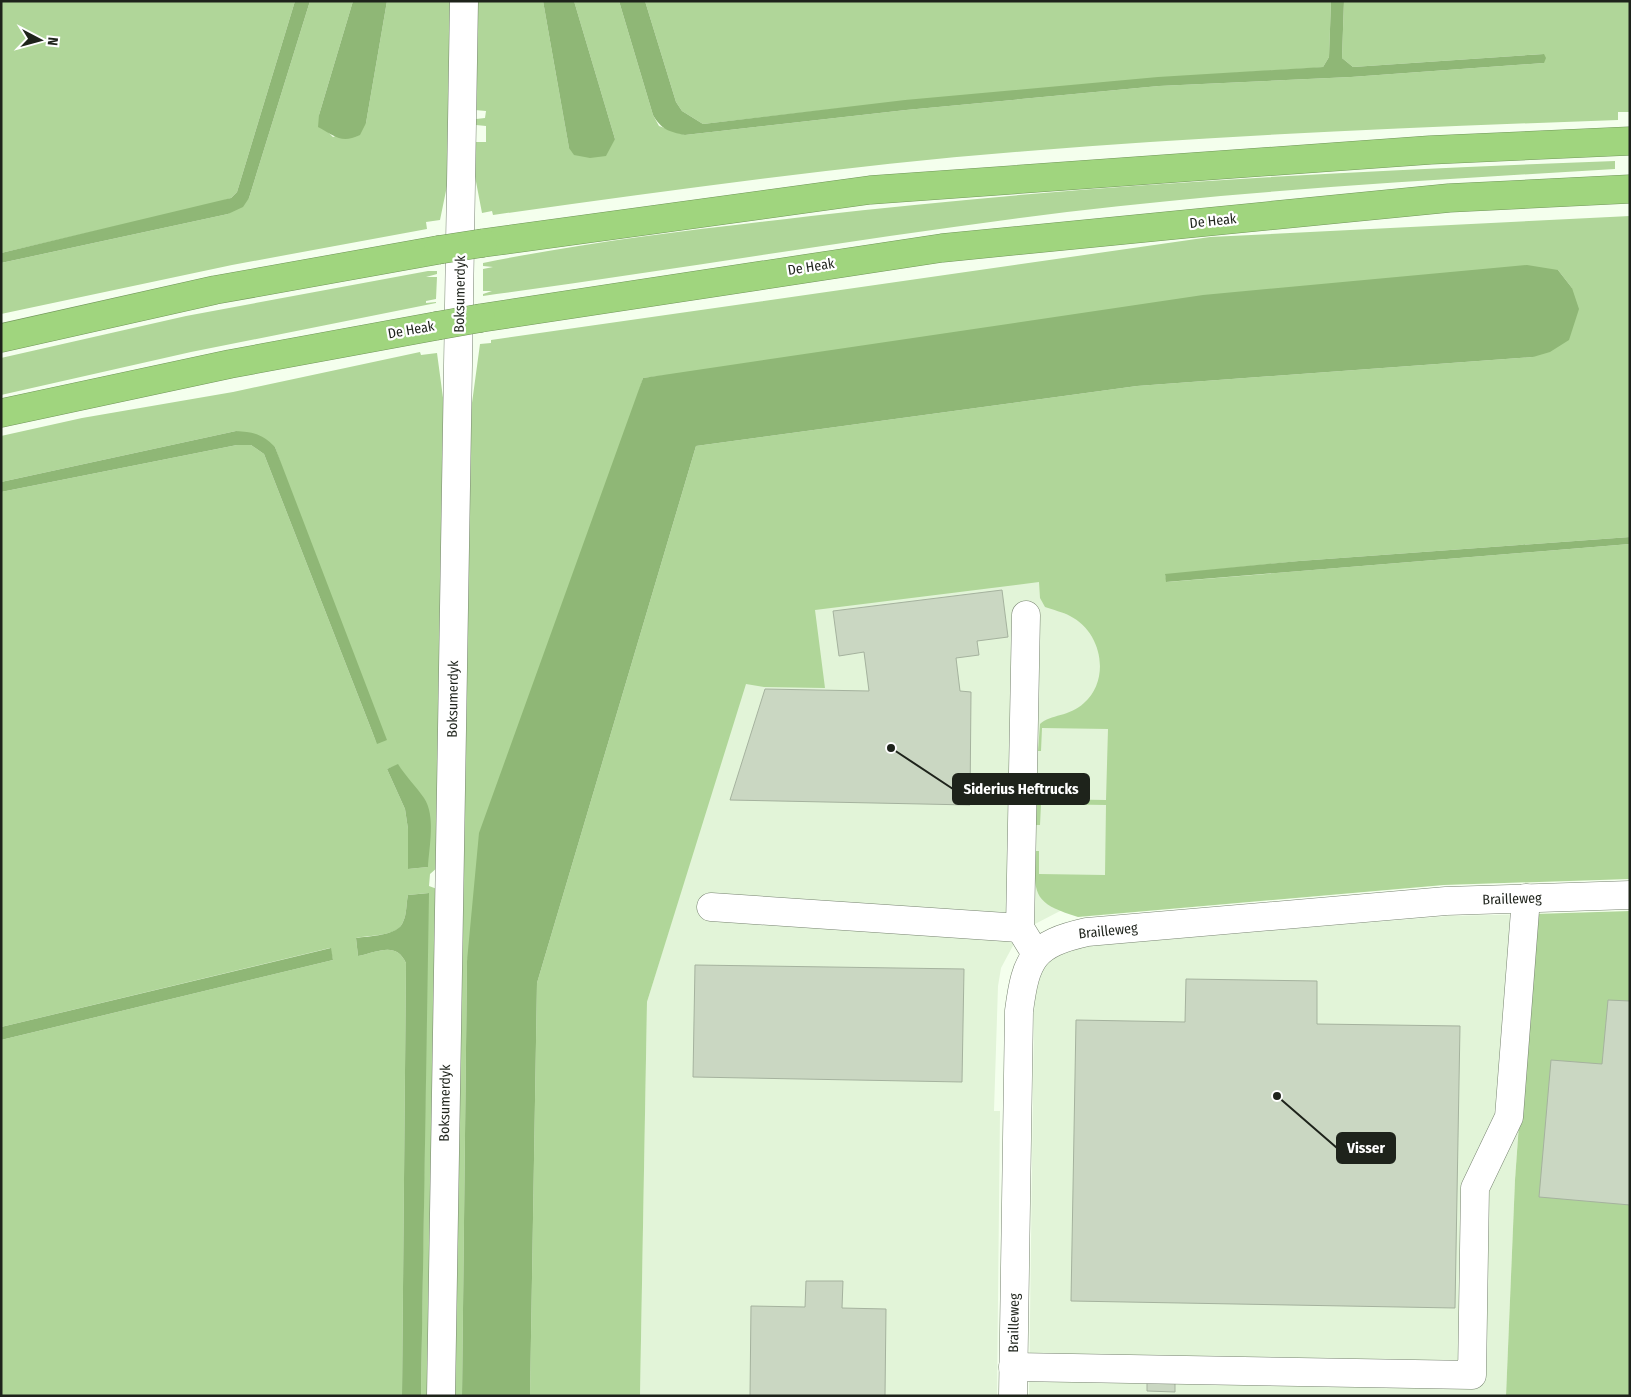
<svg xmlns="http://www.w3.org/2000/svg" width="1631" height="1397" font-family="'Fira Sans Condensed',sans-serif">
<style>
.built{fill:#e2f4d8}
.green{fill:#b0d699;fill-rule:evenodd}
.water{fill:#8fb776}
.building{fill:#cad7c2;stroke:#a5b29e}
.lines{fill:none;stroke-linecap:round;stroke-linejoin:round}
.minor-casing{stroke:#778370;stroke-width:29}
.highway-casing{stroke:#72975b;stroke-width:29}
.minor{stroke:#fff;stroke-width:28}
.highway{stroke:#a0d57e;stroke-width:28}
.highway-bridge-casing{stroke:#72975b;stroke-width:29;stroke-linecap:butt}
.highway-bridge{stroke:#a0d57e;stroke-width:28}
.labels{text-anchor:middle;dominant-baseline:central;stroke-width:4.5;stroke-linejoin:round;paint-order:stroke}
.street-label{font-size:14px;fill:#1e231b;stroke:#fff}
.leader{fill:none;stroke:#1e231b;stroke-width:2}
.callout-dot{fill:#1e231b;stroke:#fff;stroke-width:2}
.callout{fill:#1e231b;stroke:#1e231b;stroke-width:2}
.callout-label{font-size:15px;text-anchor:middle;font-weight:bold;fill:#fff}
</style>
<rect width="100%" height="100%" fill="#f4ffed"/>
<!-- built -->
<g class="built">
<path d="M1103,554L1127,903L1060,911L1035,924L1016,940L1001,968L998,986L994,1111H1000L997,1396H640L647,1002L770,599Z"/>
<path d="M1534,914L1515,1180L1506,1396H1029L1034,1013L1036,980L1045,962L1064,951L1089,946L1448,916Z"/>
</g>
<!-- green -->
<g class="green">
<path d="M1,1H295L237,192L231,198L216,203L1,253Z"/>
<path d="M310,1H353L319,115L328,132L333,137L366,123L387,1H452L448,181L440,220L426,222L427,229L232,265L1,314V263L228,214L249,198Z"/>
<path d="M477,1H543L569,148L615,139L574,1H619L653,115L659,126L685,135L906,110L1159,86L1351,77L1544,63L1543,54L1353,67L1342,58L1344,1H1630V112H1618V120C1421,127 1225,135 1028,151C849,165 671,190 493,215L492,211L482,213L473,166L474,142H486V126L476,125V119L485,118L486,111L475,110Z"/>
<path d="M645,1H1331L1329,57L1323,67L1314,68C1109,80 906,100 703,124L682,111L676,102Z"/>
<path d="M1615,161V169C1432,180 1249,190 1067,212C871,236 677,270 483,296V294L492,291H483V269L493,267L483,266V263C591,241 701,229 811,216C1078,185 1346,171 1615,161Z"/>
<path d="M1630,216V537L1299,561L1165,575L1167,582L1630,544V879L1444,885L1078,917C1033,903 1034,896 1035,851H1039V874L1105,875L1106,805L1041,804L1040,825H1035L1037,777L1041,778L1040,799L1106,800L1108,729L1042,728L1041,751H1038L1040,724C1051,714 1069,717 1084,703C1111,679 1102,632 1070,616C1063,612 1053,610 1045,607L1040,598L1039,582L815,610L825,688L764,687L746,684L647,1002L640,1396H530L537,983L696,446L1137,386L1533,357L1572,288L1558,270L643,378L467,961L462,1396H452L469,425L480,344L491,343V340L1210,237Z"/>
<path d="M428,271H437V274L426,277H437L436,299L426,301V303L436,302V303L191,352L1,395V358L186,316Z"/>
<path d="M420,352L421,355L437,353L446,420L438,867L430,874L429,886L437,889L431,1396H421L428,893L408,895C406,903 407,914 403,922C398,937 368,935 356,938L358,956C378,952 396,941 406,963L402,1396H1V1040L333,960L330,948L1,1027V492L237,445H251L264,454L377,744L275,447L236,431L1,482V436L82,418L233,392ZM398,765L409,782L428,867L408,869V829L405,809L387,769Z"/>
<path d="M1630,911V1396H1506L1515,1180L1534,914Z"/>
</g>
<!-- water -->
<g class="water">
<path d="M295,1H310L249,198L243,207L228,214L1,263V253L231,198L237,192Z"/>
<path d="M353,1H387L366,123L360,135C341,144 335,136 318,127L319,115Z"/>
<path d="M543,1H574L615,139L606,156L590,158L574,155L569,148Z"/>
<path d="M619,1H645L676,102L682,111L703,124L905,100L1158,77L1323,67L1329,57L1331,1H1344L1342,58L1353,67L1544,54L1546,58L1544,63L1351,77L1159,86L906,110L685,135C669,132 661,129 653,115Z"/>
<path d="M1527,265L1558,270L1572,288L1579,309L1569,340L1550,352L1533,357L1137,386L696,446L537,983L530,1396H462L467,961L479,833L643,378L1203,295Z"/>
<path d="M236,431C253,432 263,434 275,447L387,740L377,744L264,454L251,445H237L1,492V482Z"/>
<path d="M1630,537V544L1166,582L1165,574L1299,561Z"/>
<path d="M398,764C406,777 416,786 424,798C436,816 429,847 428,867L408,869V829L405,809L387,769Z"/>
<path d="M429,893L421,1396H402L406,963C396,941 378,952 358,956L356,938C368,936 398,936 403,922C407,914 406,903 408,895Z"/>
<path d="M331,948L333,960L1,1040V1027Z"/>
</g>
<!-- building -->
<g class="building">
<path d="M1002,590L1008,637L977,641L979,655L956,658L960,691L971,692L970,805L730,800L765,689L869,691L864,652L839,656L833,611Z"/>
<path d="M695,965L964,969L962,1082L693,1077Z"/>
<path d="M1186,979L1317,981V1024L1460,1026L1455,1308L1071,1301L1076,1020L1185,1022Z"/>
<path d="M1608,1000L1630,1001V1205L1539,1197L1551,1060L1602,1064Z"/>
<path d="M806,1281H843L842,1308L886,1309L885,1396H750L751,1306L805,1307Z"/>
<path d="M1147,1381L1175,1382V1392L1147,1391Z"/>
</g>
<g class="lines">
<!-- minor casing -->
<g class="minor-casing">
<g id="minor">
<path d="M1026,615L1020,928L1036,954"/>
<path d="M711,907L1020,928"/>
<path d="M1013,1367L1472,1375L1475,1188L1509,1117L1526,898"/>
<path d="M441,1396L464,1"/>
<path d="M1013,1396L1019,1011C1026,958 1033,944 1087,932L1446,901L1630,895"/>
</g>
</g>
<!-- highway casing -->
<g class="highway-casing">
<g id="highway">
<path d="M483,243L870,190L1430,150L1630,141"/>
<path d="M481,318L942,248L1449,198L1630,189"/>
<path d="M1,338L215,290L438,250"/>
<path d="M1,413L230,364L436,326"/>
</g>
</g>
<!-- minor -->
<use href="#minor" class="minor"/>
<!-- highway -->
<use href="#highway" class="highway"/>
<!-- highway-bridge casing -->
<g class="highway-bridge-casing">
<g id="highway-bridge">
<path d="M438,250L483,243"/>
<path d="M436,326L481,318"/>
</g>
</g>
<!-- highway-bridge -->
<use href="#highway-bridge" class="highway-bridge"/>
</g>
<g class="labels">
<!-- street labels -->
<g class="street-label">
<text transform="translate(1213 221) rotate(-6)">De Heak</text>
<text transform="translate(811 267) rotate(-9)">De Heak</text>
<text transform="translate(460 294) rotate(-89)">Boksumerdyk</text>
<text transform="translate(411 330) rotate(-10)">De Heak</text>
<text transform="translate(453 699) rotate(-89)">Boksumerdyk</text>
<text transform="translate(1512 899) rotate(-2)">Brailleweg</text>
<text transform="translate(1108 931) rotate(-6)">Brailleweg</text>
<text transform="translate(445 1103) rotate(-89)">Boksumerdyk</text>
<text transform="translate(1014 1323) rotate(-89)">Brailleweg</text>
</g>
</g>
<!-- callouts -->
<path class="leader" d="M891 748L953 789M1277 1096L1337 1148"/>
<g class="callout-dot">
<circle cx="891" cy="748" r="5"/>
<circle cx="1277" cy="1096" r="5"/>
</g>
<g class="callout">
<rect x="953" y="774" width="136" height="30" rx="5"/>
<rect x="1337" y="1133" width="58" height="30" rx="5"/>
</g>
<g class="callout-label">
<text x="1021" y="794">Siderius Heftrucks</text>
<text x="1366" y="1153">Visser</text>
</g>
<!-- border -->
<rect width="1631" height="1397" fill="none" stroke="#1e231b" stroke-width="5"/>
<!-- north arrow -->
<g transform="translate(40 40) rotate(96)" stroke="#ffffff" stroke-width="4" paint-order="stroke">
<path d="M0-4L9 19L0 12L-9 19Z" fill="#1e231b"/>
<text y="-8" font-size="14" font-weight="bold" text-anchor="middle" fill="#1e231b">N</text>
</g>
</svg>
